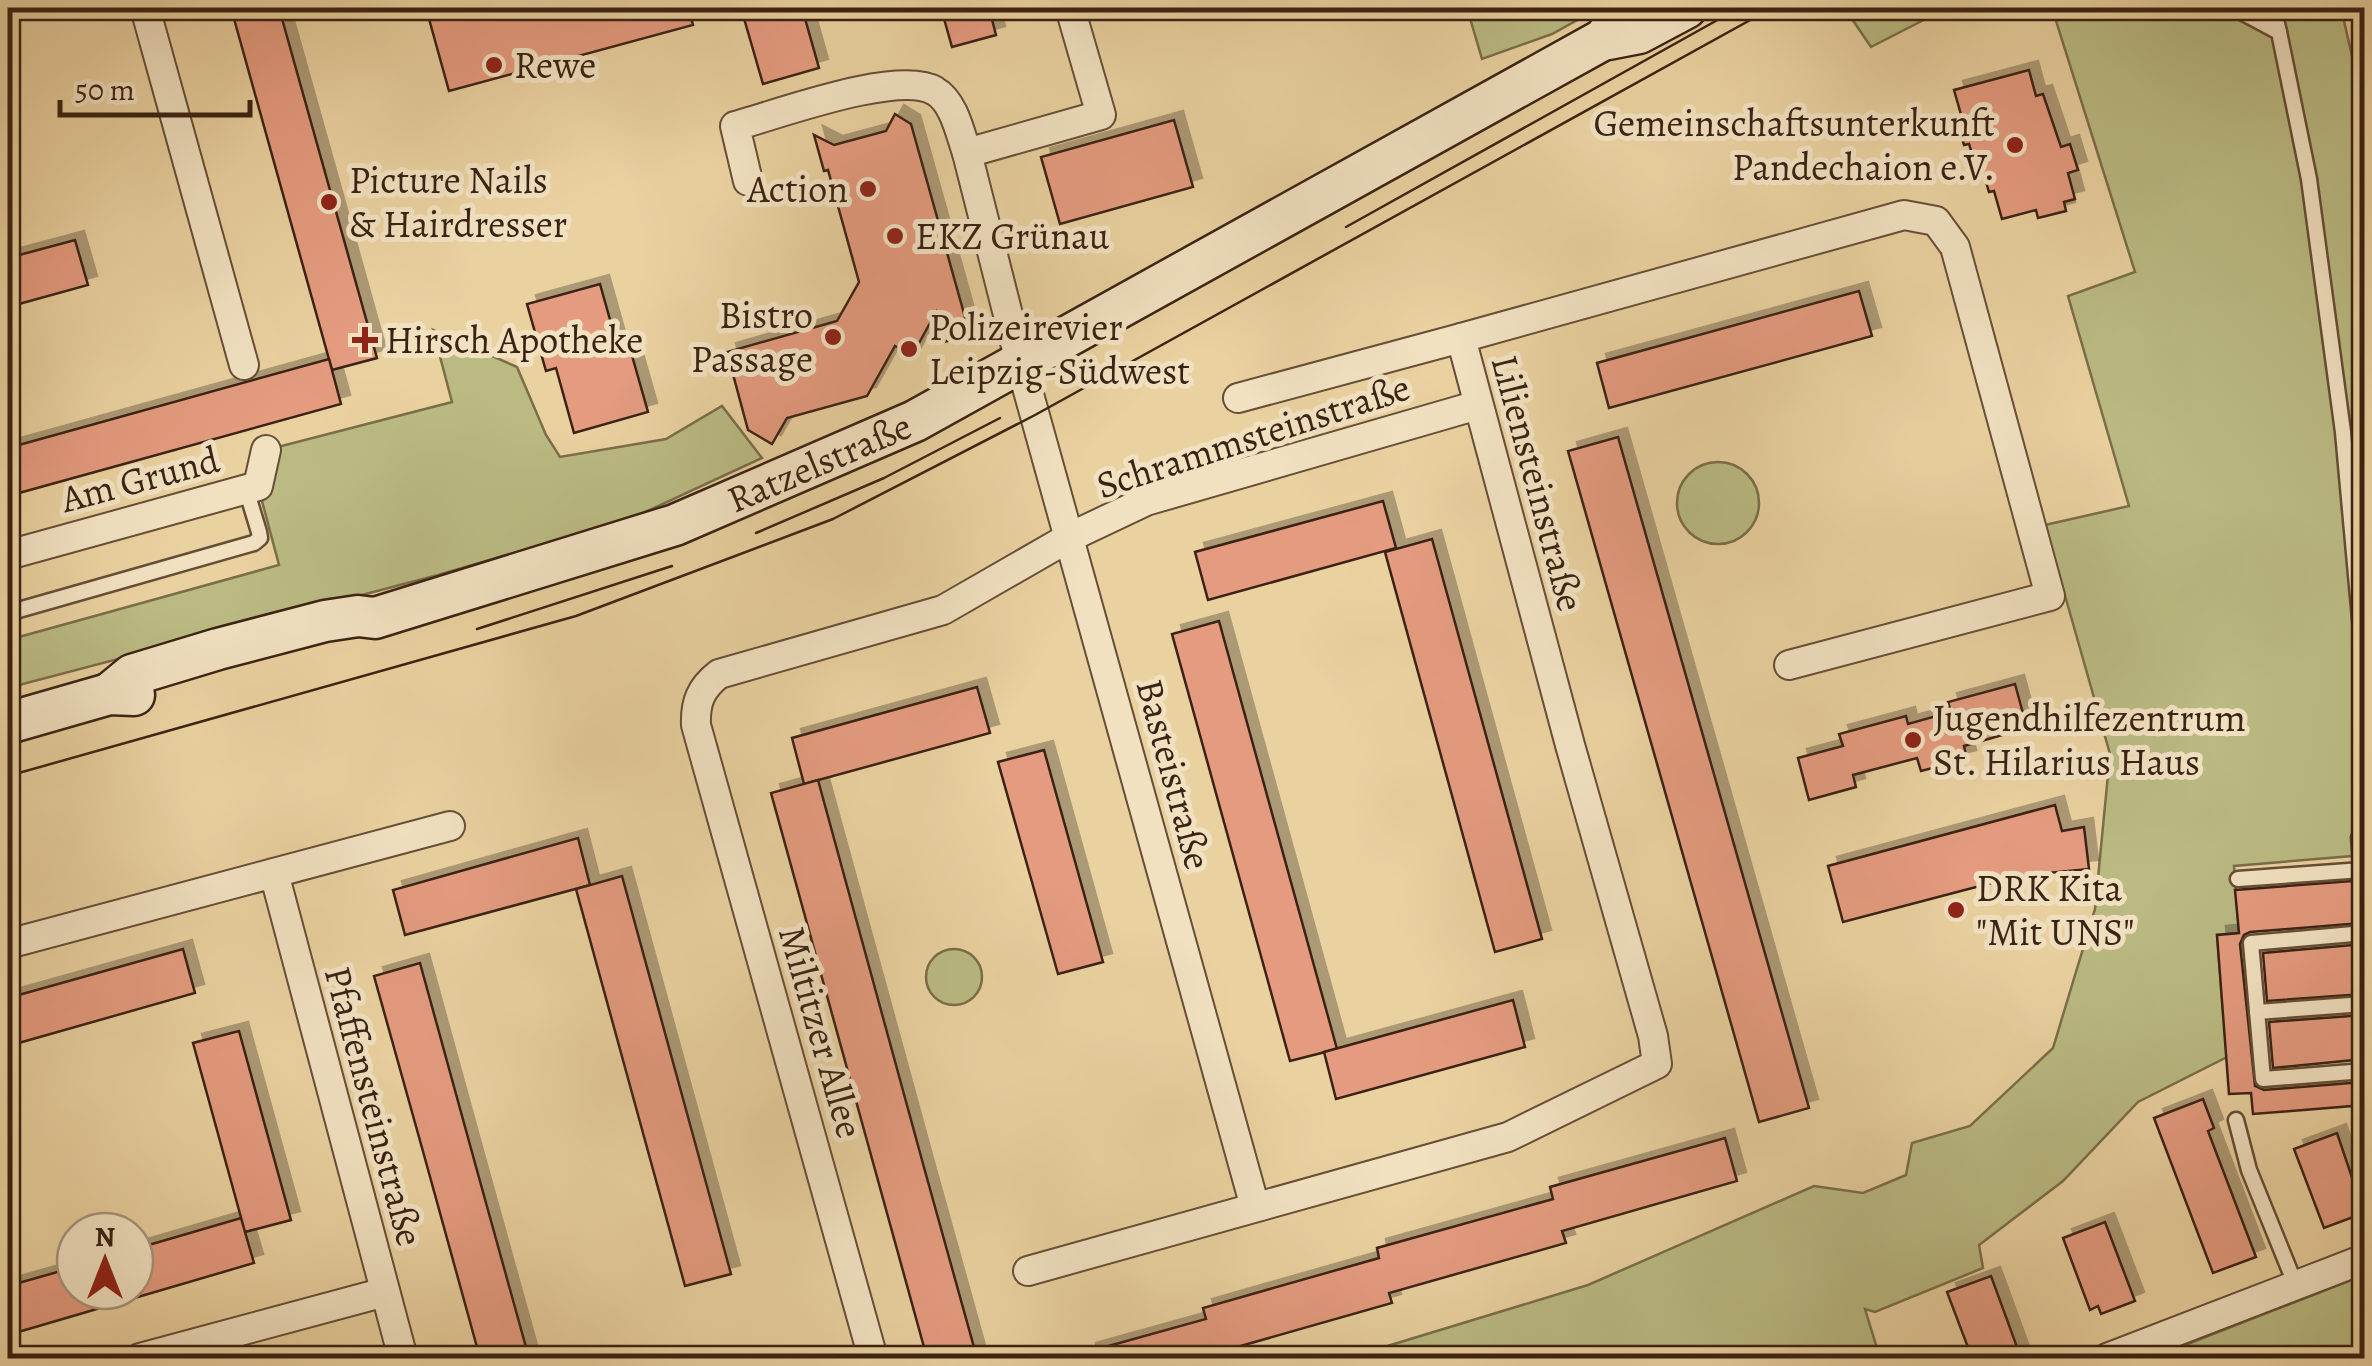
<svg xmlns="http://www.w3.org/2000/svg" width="2372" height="1366" font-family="Alegreya,serif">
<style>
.green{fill:#baba82;stroke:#7a6e4a;stroke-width:2.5}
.building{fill:#e49b7f;stroke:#3a2313;stroke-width:2.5;filter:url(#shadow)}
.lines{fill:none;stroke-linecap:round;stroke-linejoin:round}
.service-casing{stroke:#664e36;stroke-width:19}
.minor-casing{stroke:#664e36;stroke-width:32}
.secondary-casing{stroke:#3a2313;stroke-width:45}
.service{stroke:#f1e1c1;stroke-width:14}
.minor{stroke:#f1e1c1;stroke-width:28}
.secondary{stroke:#f1e1c1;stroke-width:40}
.tram{stroke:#3a2313;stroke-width:2.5}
.poi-dot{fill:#8f2418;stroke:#f1e1c1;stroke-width:4}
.labels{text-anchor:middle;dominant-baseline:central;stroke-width:10;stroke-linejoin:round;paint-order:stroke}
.poi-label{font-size:38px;fill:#3a2313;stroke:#f1e1c1;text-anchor:start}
.street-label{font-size:38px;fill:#3a2313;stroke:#f1e1c1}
</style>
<defs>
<filter id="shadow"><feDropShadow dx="9" dy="-9" stdDeviation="0" flood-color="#0004"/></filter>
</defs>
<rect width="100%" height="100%" fill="#ead1a0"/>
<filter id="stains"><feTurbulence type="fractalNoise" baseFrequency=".002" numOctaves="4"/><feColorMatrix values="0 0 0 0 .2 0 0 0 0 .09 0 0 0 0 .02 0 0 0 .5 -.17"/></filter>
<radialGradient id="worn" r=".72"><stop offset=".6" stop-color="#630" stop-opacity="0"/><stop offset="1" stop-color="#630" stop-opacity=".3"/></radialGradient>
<!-- green -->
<g class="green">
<path d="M1467,8H1599L1552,34L1482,59Z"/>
<path d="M1869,8H1947L1871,47L1852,19Z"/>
<path d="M2052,8H2341L2364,108V855L2234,866L2239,933L2217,935L2227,1057L2138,1102L2063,1181L1979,1245L1983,1268L1875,1312L1865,1309L1880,1358H1348L1588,1285L1814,1186L1863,1193L1906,1175L1912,1143L1970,1126L2053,1048L2095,909L2110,754L2045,525L2129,506L2068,296L2135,272Z"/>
<path d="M433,330L517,367L546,435L560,457L666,439L722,406L762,458L628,520L438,575L8,688V640L279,565L258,486L266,450L452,402Z"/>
<circle cx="1718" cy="503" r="41"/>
<circle cx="954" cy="977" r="28"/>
<path d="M2364,1275V1358H2152Z"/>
</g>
<!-- building -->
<g class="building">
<path d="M231,8H279L377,358L332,370Z"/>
<path d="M426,8H688L693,25L449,91Z"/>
<path d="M741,8H802L819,68L763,84Z"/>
<path d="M941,8H989L996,35L952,47Z"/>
<path d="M2029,70L2036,96L2043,94L2061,147L2070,144L2078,170L2068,173L2075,199L2064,202L2066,211L2038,218L2036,210L2002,219L1994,191L1989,192L1978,155L1973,157L1969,144L1964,145L1956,119L1962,118L1954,90Z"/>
<path d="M895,114L911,124L970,335L944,342L936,312L912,356L895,346L867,396L787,418L772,444L748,430L727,352L837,321L859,282L828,170L824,171L814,135L834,145L886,131Z"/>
<path d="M1174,120L1193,187L1060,224L1041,157Z"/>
<path d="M75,240L88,285L8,307V258Z"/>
<path d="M600,284L618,348L629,345L648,412L574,433L556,368L546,371L527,304Z"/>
<path d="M1859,291L1872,336L1609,408L1597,363Z"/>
<path d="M329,359L341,404L8,496V448Z"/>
<path d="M1618,437L1809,1108L1759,1122L1568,451Z"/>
<path d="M1383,501L1396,548L1208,600L1195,552Z"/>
<path d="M1432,539L1542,939L1495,952L1385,552Z"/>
<path d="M1219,621L1337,1049L1290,1061L1172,634Z"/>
<path d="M2015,684L2027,728L1964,746L1967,759L1921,771L1917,758L1853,775L1856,787L1809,800L1798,758L1843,746L1839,734L1906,716L1908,724L1951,712L1948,702Z"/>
<path d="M977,687L990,733L804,784L792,738Z"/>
<path d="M1044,750L1103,962L1058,974L998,762Z"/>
<path d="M818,780L925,1171L977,1358H927L771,793Z"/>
<path d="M2055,805L2062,831L2084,827L2089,869L2018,876L1843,922L1828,866Z"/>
<path d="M578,838L590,885L405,935L393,890Z"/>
<path d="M622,876L731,1274L685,1286L576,889Z"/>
<path d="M2352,881L2355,898L2360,903L2362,923L2250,932L2244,935L2240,944L2255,1086L2264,1090L2363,1082L2364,1105L2253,1114L2251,1093L2229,1094L2217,935L2239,933L2235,890Z"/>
<path d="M2364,944V994L2267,1001L2263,953Z"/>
<path d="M183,949L195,993L8,1046V998Z"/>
<path d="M420,963L478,1174L529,1358H480L424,1155L374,976Z"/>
<path d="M1513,1000L1525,1047L1336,1099L1324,1052Z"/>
<path d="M2364,1015V1059L2273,1068L2269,1022Z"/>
<path d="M239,1031L291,1220L245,1232L254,1263L8,1335V1286L75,1267V1291H135V1249L241,1218L245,1232L193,1043Z"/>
<path d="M2203,1099L2214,1128L2208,1131L2256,1257L2213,1273L2154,1118Z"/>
<path d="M2337,1133L2364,1213L2324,1228L2294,1149Z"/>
<path d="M1725,1138L1737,1181L1562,1231L1566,1243L1389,1293L1392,1303L1216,1353L1217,1358H1088L1087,1352L1206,1319L1203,1308L1379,1258L1377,1248L1553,1199L1550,1187Z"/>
<path d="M2105,1222L2135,1301L2101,1314L2098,1306L2090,1310L2063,1238Z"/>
<path d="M1991,1276L2021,1358H1972L1947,1292Z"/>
</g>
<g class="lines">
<!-- service casing -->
<g class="service-casing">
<g id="service">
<path d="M2234,8L2279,32L2309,179L2343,432L2364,663"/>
<path d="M2273,8L2279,32"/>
<path d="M8,613L254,543L260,538L259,532L246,489"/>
<path d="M2364,827L2359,838L2364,893"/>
<path d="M2238,879L2362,870"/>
<path d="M2364,933L2251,943L2263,1079L2364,1071"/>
<path d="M2257,1012L2364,1004"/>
<path d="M2236,1120L2249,1170L2296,1286"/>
</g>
</g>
<!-- minor casing -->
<g class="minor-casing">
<g id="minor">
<path d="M145,8L244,365"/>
<path d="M1070,8L1101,115L967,153L1020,362L1255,1207"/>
<path d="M748,181L735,126C776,115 899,69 935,91C954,102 960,133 967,153"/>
<path d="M1238,398L1461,338"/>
<path d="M8,555L258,486L266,450"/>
<path d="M274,873L403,1358"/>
<path d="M8,944L450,826"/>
<path d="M1028,1271L1508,1137L1657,1064L1653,1036L1570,745L1461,338L1904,215L1936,221L1955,247L2050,596L1789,665"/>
<path d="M140,1358L385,1292"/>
<path d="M873,1358L696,725C695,702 701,688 719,674L943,610L1070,537L1146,501L1478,405"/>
<path d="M2107,1358L2364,1259"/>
</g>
</g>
<!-- secondary casing -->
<g class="secondary-casing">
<g id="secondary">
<path d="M1608,39L1639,33L1686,8"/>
<path id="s1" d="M109,694L132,675L218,649L325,621L358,616L375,618L675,525L915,421L1604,39L1616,22L1635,8"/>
<path d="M8,723L109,694L134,695"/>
</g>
</g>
<!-- service -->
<use href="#service" class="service"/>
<!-- minor -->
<use href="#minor" class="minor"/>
<!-- secondary -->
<use href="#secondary" class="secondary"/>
<!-- tram -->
<g class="tram">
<path d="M1346,227L1739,8"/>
<path d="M756,533L884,478L1000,418"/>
<path d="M477,629L672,566"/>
<path d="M8,776L576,616L833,519L1035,415L1772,8"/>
</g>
</g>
<!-- markers -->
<g class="poi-dot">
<circle cx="494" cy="65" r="10"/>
<circle cx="2015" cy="145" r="10"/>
<circle cx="868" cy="189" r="10"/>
<circle cx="329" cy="202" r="10"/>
<circle cx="895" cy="236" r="10"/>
<circle cx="833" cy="337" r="10"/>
<path d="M360 325h10v10h10v10h-10v10h-10v-10h-10v-10h10z"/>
<circle cx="909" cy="349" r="10"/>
<circle cx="1913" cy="740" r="10"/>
<circle cx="1956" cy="910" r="10"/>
</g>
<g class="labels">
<!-- poi labels -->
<g class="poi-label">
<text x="514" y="65">Rewe</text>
<text x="1995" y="123" text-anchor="end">Gemeinschaftsunterkunft<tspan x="1995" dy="44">Pandechaion e.V.</tspan></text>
<text x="349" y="180">Picture Nails<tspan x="349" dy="44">&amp; Hairdresser</tspan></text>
<text x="848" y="189" text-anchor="end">Action</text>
<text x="915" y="236">EKZ Grünau</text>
<text x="813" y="315" text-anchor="end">Bistro<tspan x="813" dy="44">Passage</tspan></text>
<text x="929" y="327">Polizeirevier<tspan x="929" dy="44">Leipzig-Südwest</tspan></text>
<text x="385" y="340">Hirsch Apotheke</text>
<text x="1933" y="718">Jugendhilfezentrum<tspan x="1933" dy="44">St. Hilarius Haus</tspan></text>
<text x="1976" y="888">DRK Kita<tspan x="1976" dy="44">"Mit UNS"</tspan></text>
</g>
<!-- street labels -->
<g class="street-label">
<text transform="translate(1253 436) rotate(-18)">Schrammsteinstraße</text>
<text stroke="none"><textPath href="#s1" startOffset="752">Ratzelstraße</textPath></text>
<text transform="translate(140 479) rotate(-15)">Am Grund</text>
<text transform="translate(1538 483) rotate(75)">Liliensteinstraße</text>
<text transform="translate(1174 774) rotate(75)">Basteistraße</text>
<text transform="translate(821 1032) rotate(74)">Miltitzer Allee</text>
<text transform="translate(374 1106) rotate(75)">Pfaffensteinstraße</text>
</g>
</g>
<!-- margin -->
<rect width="2372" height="1366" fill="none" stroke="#ead1a0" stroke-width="40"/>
<rect x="10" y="10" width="2352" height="1346" fill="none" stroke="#3a2313" stroke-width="5"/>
<rect x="20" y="20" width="2332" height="1326" fill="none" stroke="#3a2313" stroke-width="2.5"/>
<!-- north arrow -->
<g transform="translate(105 1261)"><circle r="48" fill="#f1e1c1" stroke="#a8957b" stroke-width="2.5"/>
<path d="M0-8L18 38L0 25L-18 38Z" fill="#8f2418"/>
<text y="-15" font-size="28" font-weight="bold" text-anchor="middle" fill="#3a2313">N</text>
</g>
<!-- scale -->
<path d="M60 100v15h190v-15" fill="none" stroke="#3a2313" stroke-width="5"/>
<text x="75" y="100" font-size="30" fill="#3a2313" stroke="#f1e1c1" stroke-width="8" paint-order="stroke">50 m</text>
<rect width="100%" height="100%" filter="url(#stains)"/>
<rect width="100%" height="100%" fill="url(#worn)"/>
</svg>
